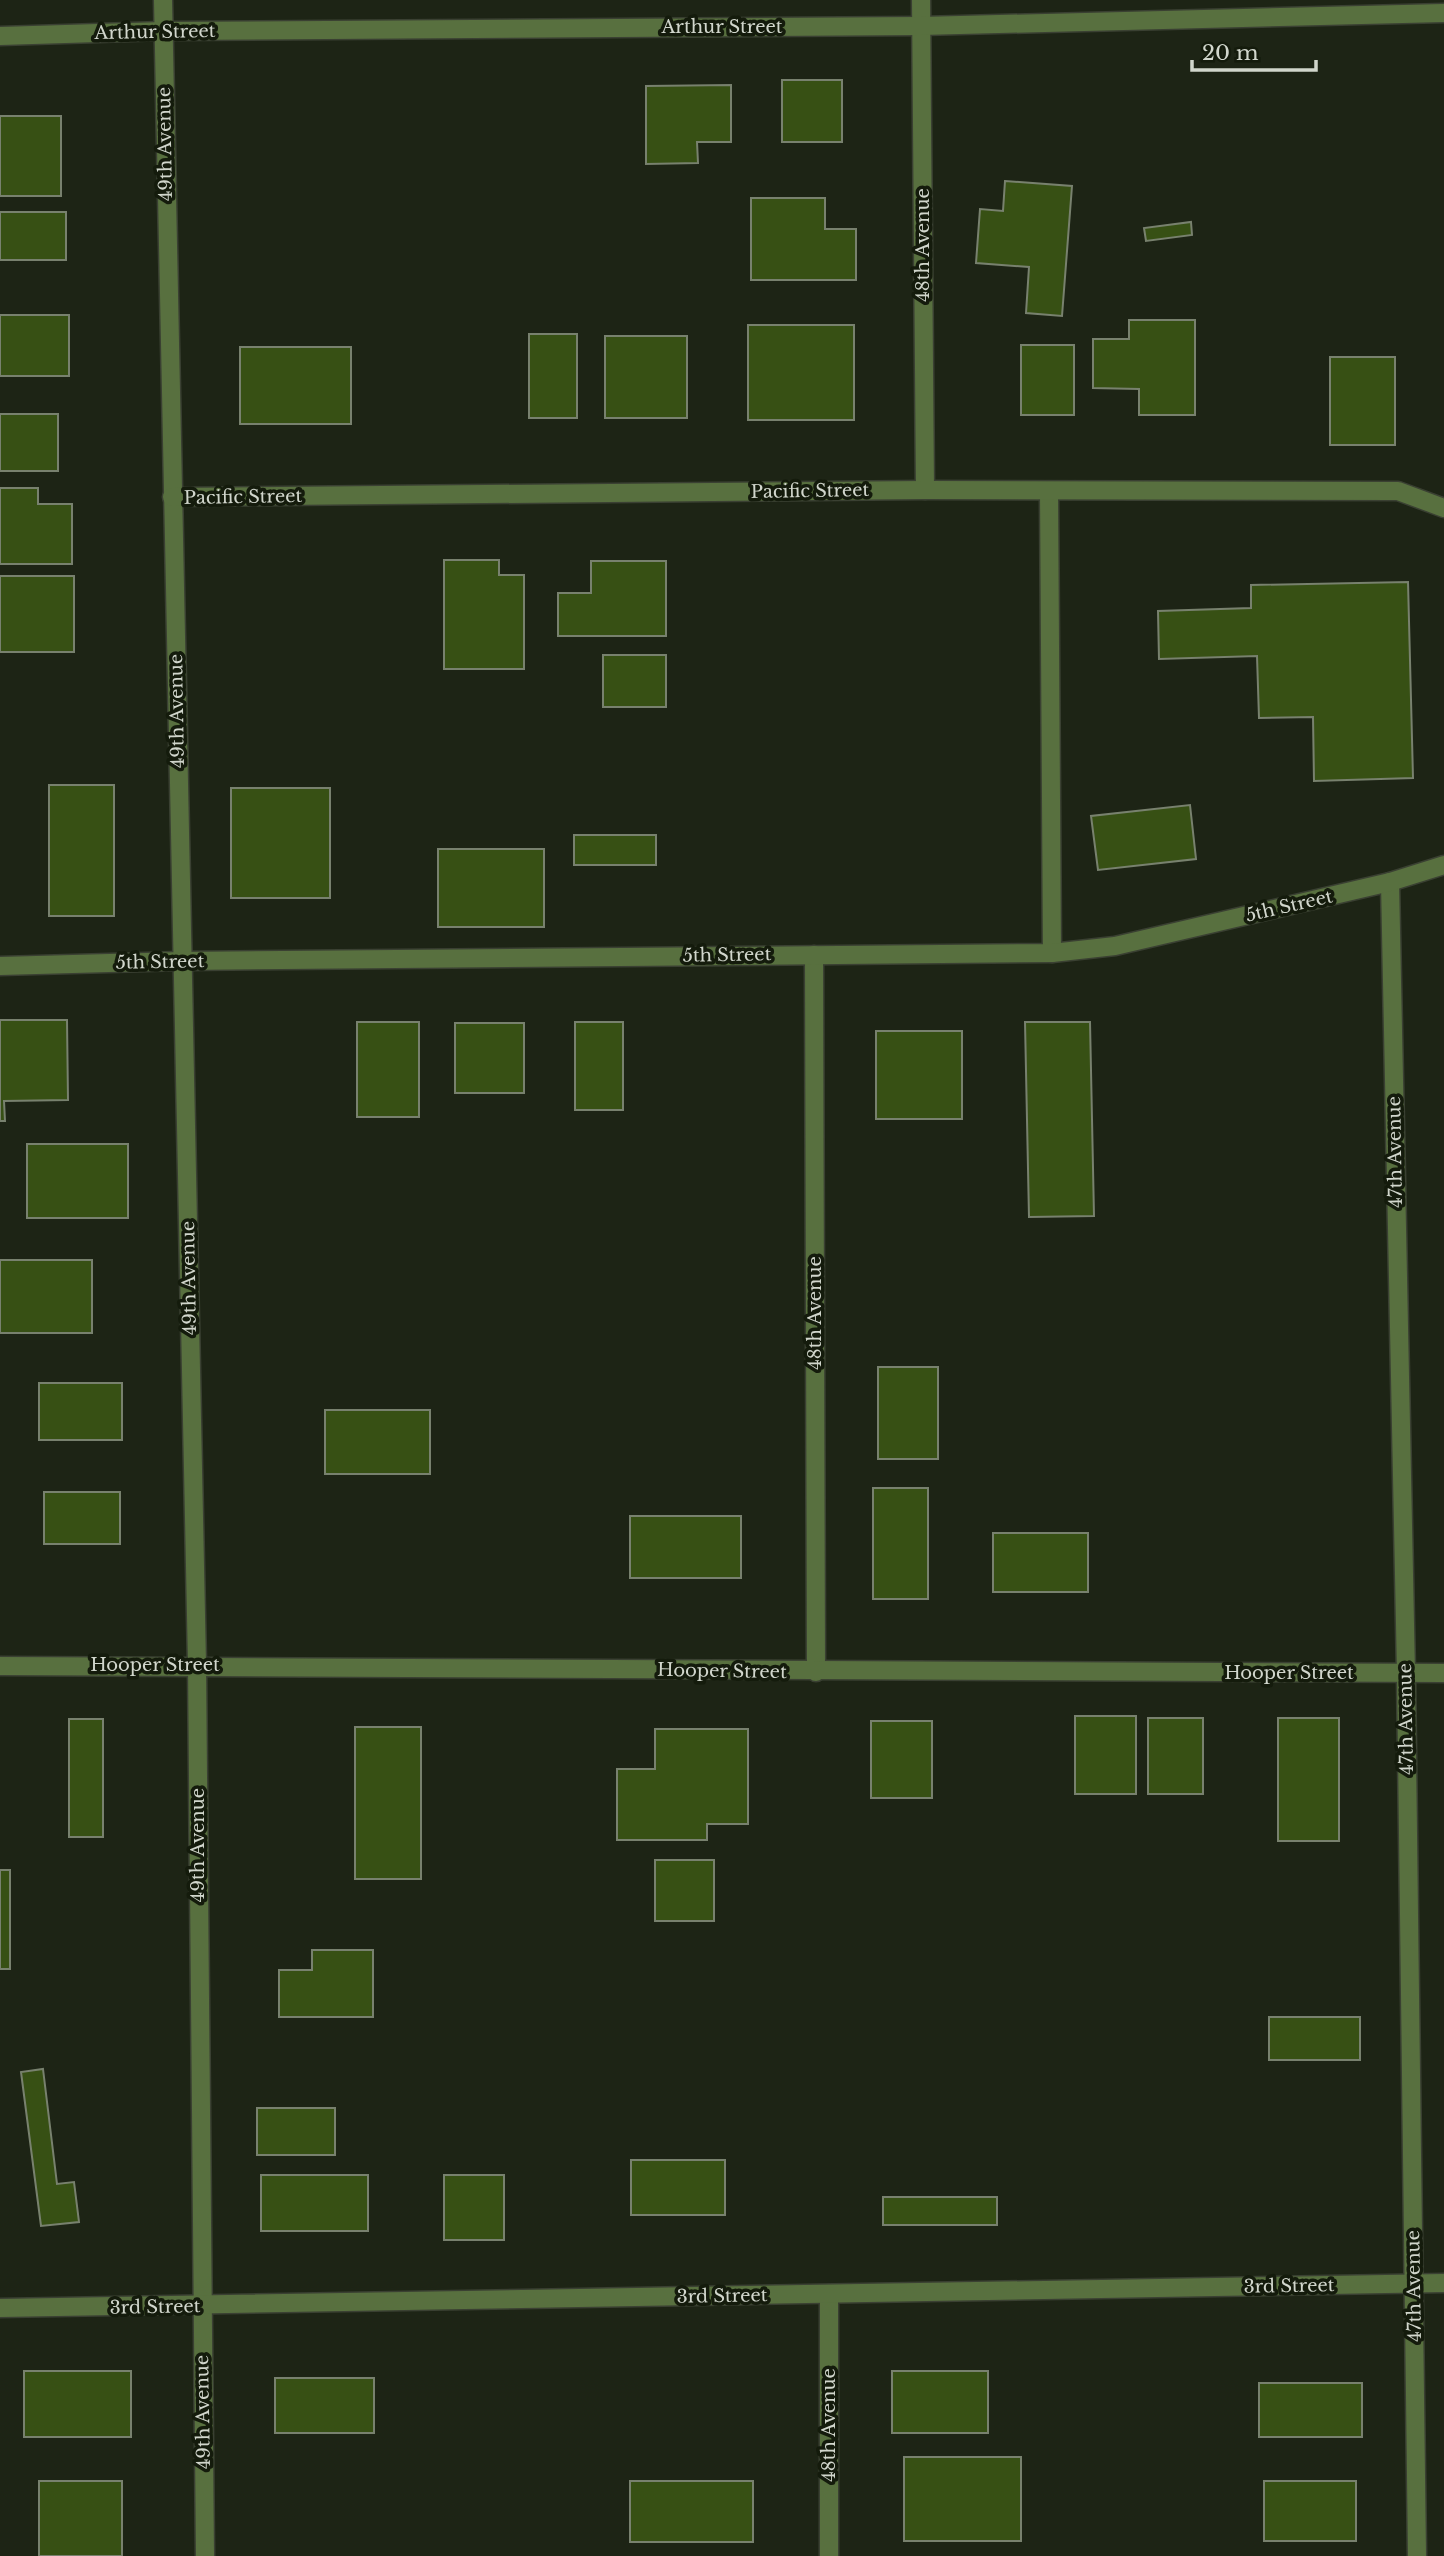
<svg xmlns="http://www.w3.org/2000/svg" width="1444" height="2556" font-family="'Libre Baskerville',serif">
<style>
.building{fill:#375014;stroke:#78816e;stroke-width:2}
.lines{fill:none;stroke-linecap:round;stroke-linejoin:round}
.minor-casing{stroke:#3a4032;stroke-width:21}
.minor{stroke:#58703f;stroke-width:18}
.labels{text-anchor:middle;dominant-baseline:central;stroke-width:7;stroke-linejoin:round;paint-order:stroke}
.street-label{font-size:18px;fill:#d1d6cc;stroke:#141b0c}
</style>
<rect width="100%" height="100%" fill="#1d2415"/>
<!-- building -->
<g class="building">
<rect x="782" y="80" width="60" height="62"/>
<path d="M731,85V142H697L698,163L646,164V86Z"/>
<rect x="0" y="116" width="61" height="80"/>
<path d="M1005,181L1072,186L1062,316L1026,313L1029,267L976,263L980,209L1003,211Z"/>
<path d="M751,198H825V229H856V280H751Z"/>
<rect x="0" y="212" width="66" height="48"/>
<path d="M1191,222L1192,235L1146,241L1144,228Z"/>
<rect x="0" y="315" width="69" height="61"/>
<path d="M1129,320H1195V415H1139V389L1093,388V339H1129Z"/>
<rect x="748" y="325" width="106" height="95"/>
<rect x="529" y="334" width="48" height="84"/>
<rect x="605" y="336" width="82" height="82"/>
<rect x="1021" y="345" width="53" height="70"/>
<rect x="240" y="347" width="111" height="77"/>
<rect x="1330" y="357" width="65" height="88"/>
<rect x="0" y="414" width="58" height="57"/>
<path d="M0,488H38V504H72V564H0Z"/>
<path d="M444,560H499V575H524V669H444Z"/>
<path d="M591,561H666V636H558V593H591Z"/>
<rect x="0" y="576" width="74" height="76"/>
<path d="M1408,582L1413,778L1314,781L1313,717L1259,718L1257,656L1159,659L1158,611L1251,608V585Z"/>
<rect x="603" y="655" width="63" height="52"/>
<rect x="49" y="785" width="65" height="131"/>
<rect x="231" y="788" width="99" height="110"/>
<path d="M1190,805L1196,859L1098,870L1091,816Z"/>
<rect x="574" y="835" width="82" height="30"/>
<rect x="438" y="849" width="106" height="78"/>
<path d="M0,1020H67L68,1100L4,1101L5,1121H0Z"/>
<rect x="357" y="1022" width="62" height="95"/>
<rect x="575" y="1022" width="48" height="88"/>
<path d="M1025,1022H1090L1094,1216L1029,1217Z"/>
<rect x="455" y="1023" width="69" height="70"/>
<rect x="876" y="1031" width="86" height="88"/>
<rect x="27" y="1144" width="101" height="74"/>
<rect x="0" y="1260" width="92" height="73"/>
<rect x="878" y="1367" width="60" height="92"/>
<rect x="39" y="1383" width="83" height="57"/>
<rect x="325" y="1410" width="105" height="64"/>
<rect x="873" y="1488" width="55" height="111"/>
<rect x="44" y="1492" width="76" height="52"/>
<rect x="630" y="1516" width="111" height="62"/>
<rect x="993" y="1533" width="95" height="59"/>
<rect x="1075" y="1716" width="61" height="78"/>
<rect x="1148" y="1718" width="55" height="76"/>
<rect x="1278" y="1718" width="61" height="123"/>
<rect x="69" y="1719" width="34" height="118"/>
<rect x="871" y="1721" width="61" height="77"/>
<rect x="355" y="1727" width="66" height="152"/>
<path d="M655,1729H748V1824H707V1840H617V1769H655Z"/>
<rect x="655" y="1860" width="59" height="61"/>
<rect x="0" y="1870" width="10" height="99"/>
<path d="M312,1950H373V2017H279V1970H312Z"/>
<rect x="1269" y="2017" width="91" height="43"/>
<path d="M43,2069L57,2184L74,2182L79,2222L41,2226L21,2072Z"/>
<rect x="257" y="2108" width="78" height="47"/>
<rect x="631" y="2160" width="94" height="55"/>
<rect x="261" y="2175" width="107" height="56"/>
<rect x="444" y="2175" width="60" height="65"/>
<rect x="883" y="2197" width="114" height="28"/>
<rect x="24" y="2371" width="107" height="66"/>
<rect x="892" y="2371" width="96" height="62"/>
<rect x="275" y="2378" width="99" height="55"/>
<rect x="1259" y="2383" width="103" height="54"/>
<rect x="904" y="2457" width="117" height="84"/>
<rect x="39" y="2481" width="83" height="75"/>
<rect x="630" y="2481" width="123" height="61"/>
<rect x="1264" y="2481" width="92" height="60"/>
</g>
<g class="lines">
<!-- minor casing -->
<g class="minor-casing">
<g id="minor">
<path d="M163,0L197,1664L205,2556"/>
<path d="M921,0L925,490"/>
<path d="M0,36L163,31L921,26L1444,13"/>
<path d="M1049,491L1052,953"/>
<path d="M172,497L925,490L1398,491L1444,508"/>
<path d="M1390,882L1406,1673L1417,2556"/>
<path d="M814,955L816,1672"/>
<path d="M0,966L182,961L1052,953L1115,946L1390,882L1444,865"/>
<path d="M0,1666L1444,1673"/>
<path d="M829,2294V2556"/>
<path d="M0,2308L1444,2283"/>
</g>
</g>
<!-- minor -->
<use href="#minor" class="minor"/>
</g>
<g class="labels">
<!-- street labels -->
<g class="street-label">
<text x="722" y="27">Arthur Street</text>
<text transform="translate(155 32) rotate(-1)">Arthur Street</text>
<text transform="translate(165 144) rotate(-91)">49th Avenue</text>
<text transform="translate(923 245) rotate(-90)">48th Avenue</text>
<text transform="translate(810 491) rotate(-1)">Pacific Street</text>
<text transform="translate(243 497) rotate(-1)">Pacific Street</text>
<text transform="translate(177 711) rotate(-91)">49th Avenue</text>
<text transform="translate(1289 906) rotate(-13)">5th Street</text>
<text transform="translate(727 955) rotate(-1)">5th Street</text>
<text transform="translate(160 962) rotate(-1)">5th Street</text>
<text transform="translate(1395 1152) rotate(-91)">47th Avenue</text>
<text transform="translate(189 1278) rotate(-91)">49th Avenue</text>
<text transform="translate(815 1313) rotate(-90)">48th Avenue</text>
<text x="155" y="1665">Hooper Street</text>
<text transform="translate(722 1671) rotate(1)">Hooper Street</text>
<text x="1289" y="1673">Hooper Street</text>
<text transform="translate(1406 1719) rotate(-91)">47th Avenue</text>
<text transform="translate(198 1845) rotate(-90)">49th Avenue</text>
<text transform="translate(1289 2286) rotate(-1)">3rd Street</text>
<text transform="translate(1414 2286) rotate(-91)">47th Avenue</text>
<text transform="translate(722 2296) rotate(-1)">3rd Street</text>
<text transform="translate(155 2307) rotate(-1)">3rd Street</text>
<text transform="translate(203 2412) rotate(-91)">49th Avenue</text>
<text transform="translate(829 2425) rotate(-90)">48th Avenue</text>
</g>
</g>
<!-- scale -->
<path d="M1192 60v10h124v-10" fill="none" stroke="#d1d6cc" stroke-width="3.5"/>
<text x="1202" y="60" font-size="21" fill="#d1d6cc" stroke="#141b0c" stroke-width="5" paint-order="stroke">20 m</text>
</svg>
